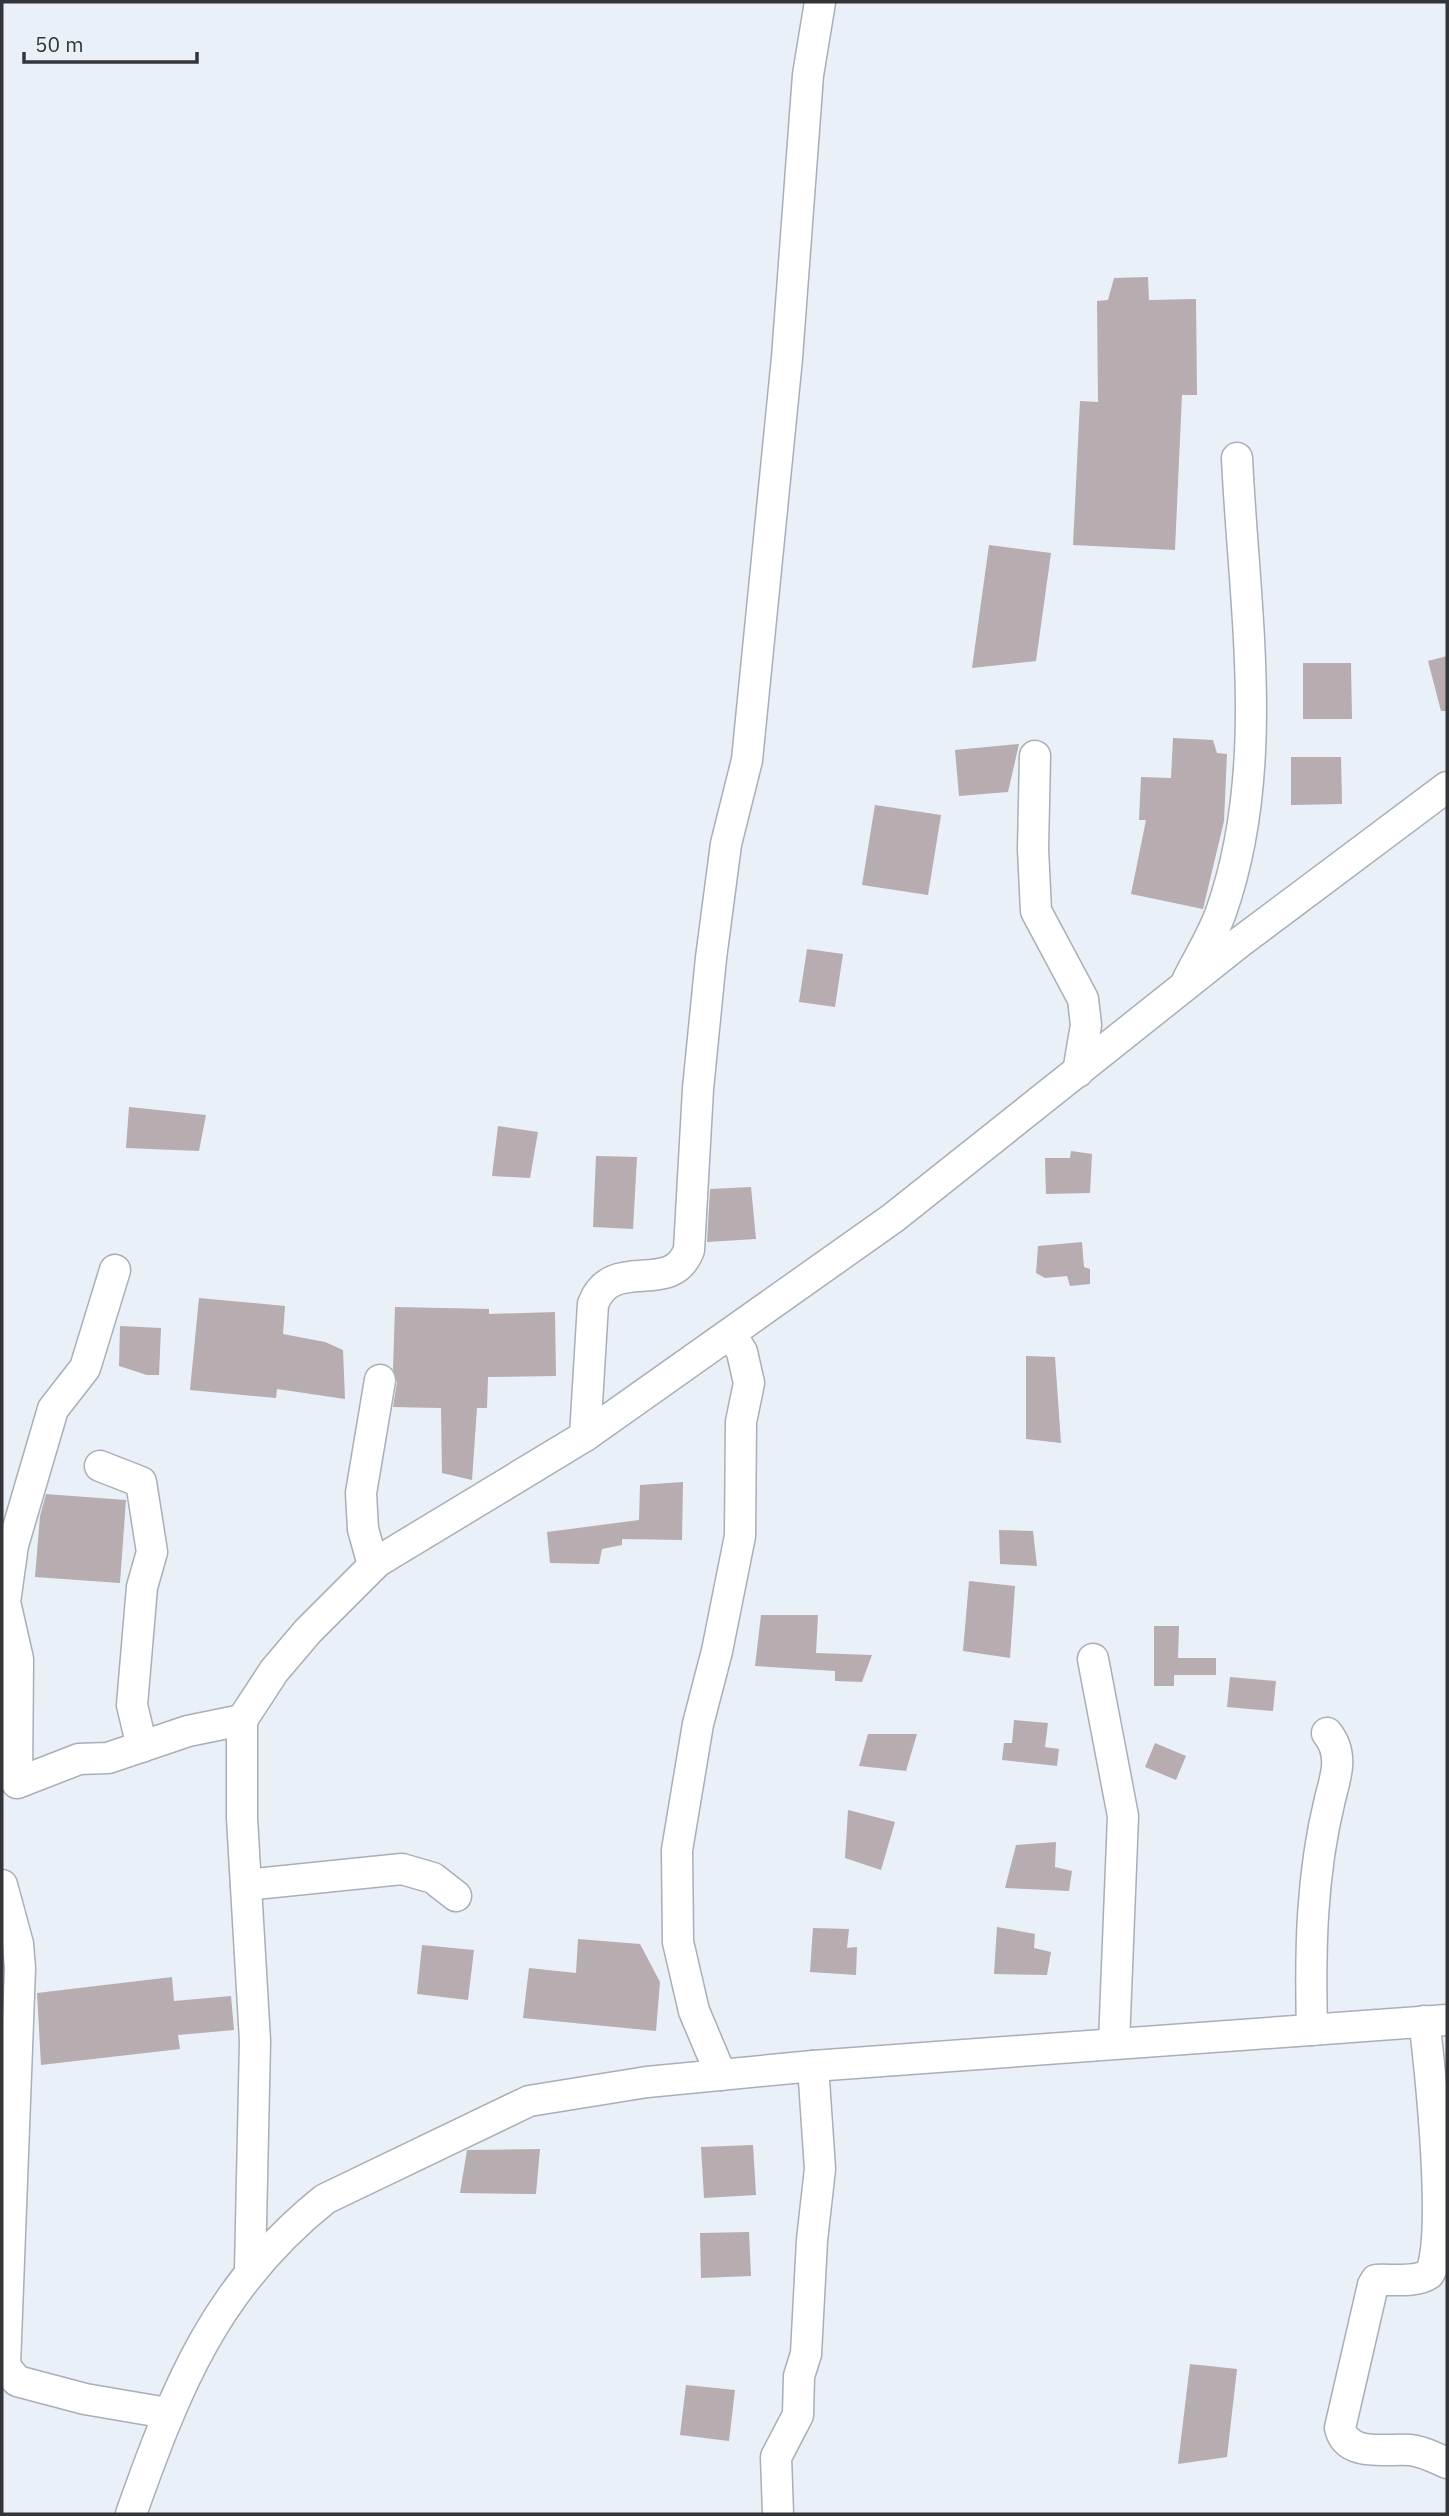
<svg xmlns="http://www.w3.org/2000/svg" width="1449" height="2516" font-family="'IBM Plex Sans',sans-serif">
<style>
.building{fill:#b7acb0}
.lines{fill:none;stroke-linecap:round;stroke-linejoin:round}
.minor-casing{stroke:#a8afb6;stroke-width:33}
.minor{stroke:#fff;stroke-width:30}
</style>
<rect width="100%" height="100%" fill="#e9f0f8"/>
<!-- building -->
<g class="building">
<path d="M1148,277L1149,300L1196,299L1197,395H1182L1175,550L1073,545L1080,401L1098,402L1097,301L1108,300L1114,278Z"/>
<path d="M989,545L1051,553L1036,661L972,668Z"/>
<path d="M1447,656V711H1441L1428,661Z"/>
<path d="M1303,663H1351L1352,719H1303Z"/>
<path d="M1173,738L1213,740L1217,753L1227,754L1224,821L1203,909L1131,894L1146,820H1139L1141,777L1171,778Z"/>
<path d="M1019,744L1008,792L959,796L955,750Z"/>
<path d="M1291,757H1341L1342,804L1291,805Z"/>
<path d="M875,805L941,815L928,895L862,885Z"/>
<path d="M807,949L843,954L835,1007L799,1002Z"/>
<path d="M129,1107L206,1115L199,1151L126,1148Z"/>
<path d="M498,1126L538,1132L530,1178L492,1176Z"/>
<path d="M1071,1151L1092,1154L1090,1193L1046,1194L1045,1158H1070Z"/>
<path d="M596,1156L637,1157L633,1229L593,1227Z"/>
<path d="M751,1187L756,1239L707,1242L710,1189Z"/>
<path d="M1082,1242L1084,1267L1090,1269V1284L1070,1286L1067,1276L1045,1278L1036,1273L1038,1246Z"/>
<path d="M199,1298L285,1306L283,1334L325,1342L343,1350L345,1399L277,1389L276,1398L190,1390Z"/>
<path d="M395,1307L489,1309V1314L555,1312L556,1376L488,1377L487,1408H477L472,1480L442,1473L441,1408L393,1407L397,1382L393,1369Z"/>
<path d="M120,1326L161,1328L159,1375H147L119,1366Z"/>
<path d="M1026,1356L1055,1357L1061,1443L1026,1439Z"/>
<path d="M683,1482L682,1540L622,1539V1545L602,1549L599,1564L550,1563L547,1532L639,1520L640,1485Z"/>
<path d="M46,1494L126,1500L120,1583L35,1577L40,1516Z"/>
<path d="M999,1530L1033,1531L1037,1566L1000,1564Z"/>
<path d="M969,1581L1015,1586L1010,1658L963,1651Z"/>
<path d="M761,1615H818L816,1653L872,1655L862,1682L835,1681V1671L755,1666Z"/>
<path d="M1154,1626H1179L1178,1658H1216V1675H1174V1686H1154Z"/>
<path d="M1230,1677L1276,1681L1273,1711L1227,1707Z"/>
<path d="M1014,1720L1048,1723L1045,1747L1059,1749L1057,1766L1002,1760L1004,1743H1012Z"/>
<path d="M868,1734H917L906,1771L859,1766Z"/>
<path d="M1155,1743L1186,1756L1176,1780L1145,1767Z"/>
<path d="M848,1810L895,1822L881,1870L845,1858Z"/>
<path d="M1056,1842L1055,1867L1072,1871L1069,1891L1005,1888L1016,1845Z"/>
<path d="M997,1927L1035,1934L1034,1948L1051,1952L1047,1975L994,1974Z"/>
<path d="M813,1928L849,1929L847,1948L857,1947L856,1975L810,1972Z"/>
<path d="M578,1939L640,1944L660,1982L656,2031L523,2018L529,1968L576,1973Z"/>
<path d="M422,1945L474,1950L468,2000L417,1994Z"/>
<path d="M172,1977L174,2001L231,1996L234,2030L178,2035L180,2049L41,2065L37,1993Z"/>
<path d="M753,2145L756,2195L704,2198L701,2147Z"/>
<path d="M540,2149L536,2194L460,2193L467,2150Z"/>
<path d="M749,2232L751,2276L701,2278L700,2233Z"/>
<path d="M1190,2364L1237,2369L1227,2457L1178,2464Z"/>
<path d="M686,2385L735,2390L729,2441L680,2435Z"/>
</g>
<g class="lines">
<!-- minor casing -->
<g class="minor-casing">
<g id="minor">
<path d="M1035,756L1033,849L1036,911L1083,999L1086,1025L1078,1072"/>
<path d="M1188,979C1199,957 1213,935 1221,912C1272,768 1244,607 1237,458"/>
<path d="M115,1270L85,1368L53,1409L13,1545L5,1602L18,1659L17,1783L79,1759L108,1758L188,1731L242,1720"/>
<path d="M585,1436L593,1304C612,1253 671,1298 689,1250L698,1089L711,958L726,844L747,760L787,358L808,75L820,2"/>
<path d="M100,1466L141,1482L152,1552L142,1587L132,1705L142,1747"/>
<path d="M373,1565L363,1529L361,1493L380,1380"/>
<path d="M1093,1659L1123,1816L1114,2043"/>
<path d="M2,1885L18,1944L20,1968L5,2366L17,2381L85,2399L167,2413"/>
<path d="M246,1885L402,1869L433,1878L456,1896"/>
<path d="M1424,2021C1430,2064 1449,2249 1429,2274C1416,2283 1392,2279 1376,2280L1373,2285L1340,2428C1347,2458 1387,2448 1410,2450C1423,2451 1435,2458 1447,2463"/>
<path d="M1312,2030C1310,1952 1311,1876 1330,1799C1336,1776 1344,1754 1327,1733"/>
<path d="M721,2075L694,2011L678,1942L677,1850L698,1724L717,1651L740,1536L741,1422L749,1383L742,1352L731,1334"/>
<path d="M250,2270L255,2041L242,1818V1720L274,1671L308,1631L377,1562L585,1436L893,1218L1240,942L1447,787"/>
<path d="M131,2514C176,2387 216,2286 325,2199L529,2101L647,2082L813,2066L1447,2020"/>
<path d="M778,2514L776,2457L798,2415L799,2376L806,2354L812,2240L820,2169L813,2066"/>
</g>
</g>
<!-- minor -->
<use href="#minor" class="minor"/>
</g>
<!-- border -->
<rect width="1449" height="2516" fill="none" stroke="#333538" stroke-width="7"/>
<!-- scale -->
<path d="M24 52v10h173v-10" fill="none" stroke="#333538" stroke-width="3.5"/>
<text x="35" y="52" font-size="21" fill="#333538" stroke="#e9f0f8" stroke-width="5" paint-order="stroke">50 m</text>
</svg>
